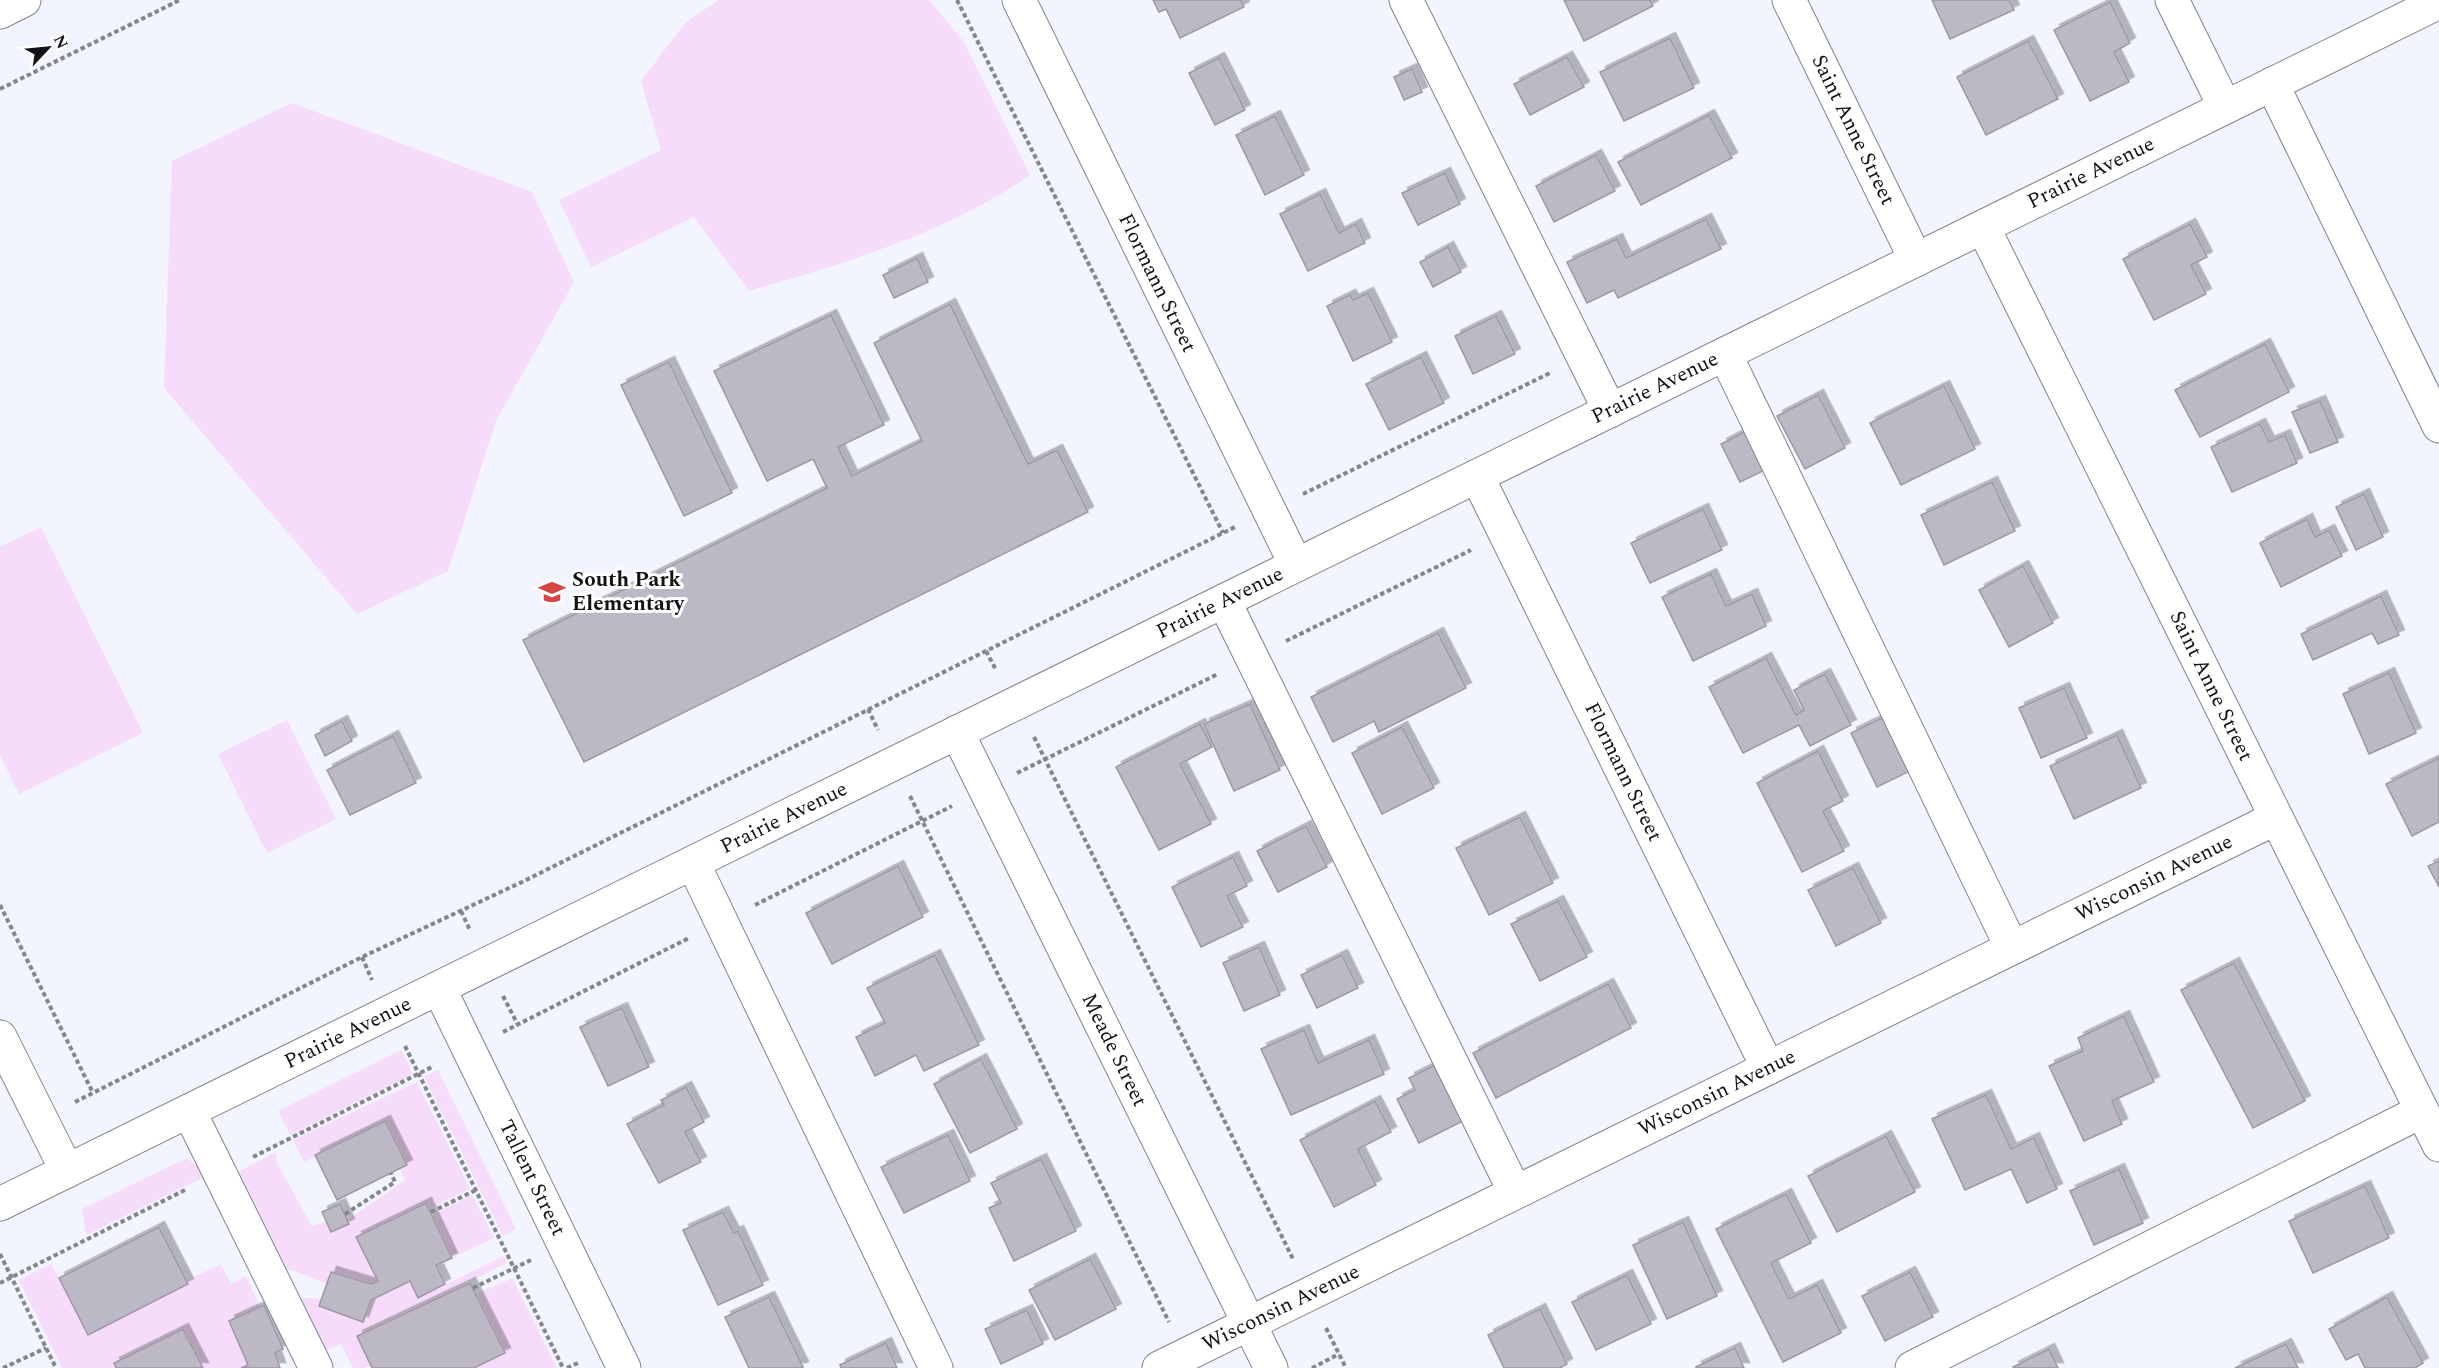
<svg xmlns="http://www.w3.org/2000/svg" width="2439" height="1368" font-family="Spectral,serif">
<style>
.green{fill:#f6dcfa}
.building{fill:#bcb8c5;stroke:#9c98a4;stroke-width:1.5;filter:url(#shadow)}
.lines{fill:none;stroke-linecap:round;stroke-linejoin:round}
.minor-casing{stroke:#828390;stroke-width:35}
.path{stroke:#84868d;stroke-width:4;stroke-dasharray:4.5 3;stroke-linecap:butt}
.minor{stroke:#fff;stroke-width:33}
.labels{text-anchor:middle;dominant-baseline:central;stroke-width:6;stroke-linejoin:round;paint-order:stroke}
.street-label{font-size:21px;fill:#121317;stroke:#fff}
.poi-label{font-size:21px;font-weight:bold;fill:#121317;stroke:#fff;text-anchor:start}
</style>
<defs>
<filter id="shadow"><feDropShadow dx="5.5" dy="-5.5" stdDeviation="0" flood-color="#0004"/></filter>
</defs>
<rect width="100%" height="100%" fill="#f2f4ff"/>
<!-- green -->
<g class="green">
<path d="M719,0H929L964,42L1030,175C947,233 846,263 749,291L694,217L591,267L559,200L661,150L641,81L686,22Z"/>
<path d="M292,103L532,192L574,282L496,421L448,571L357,614L164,388L172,161Z"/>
<path d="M41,527L143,733L19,794L0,755V547Z"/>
<path d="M287,720L336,819L267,853L218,754Z"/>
<path d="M401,1050L413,1074L290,1135L278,1111Z"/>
<path d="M438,1070L516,1229L503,1236L424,1077Z"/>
<path d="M417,1082L470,1189L429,1210L426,1203L356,1237L378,1281L371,1284L332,1272L327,1284L292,1270H279L232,1175L276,1152L277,1163L312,1226L326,1222L331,1232L349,1224V1219L405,1180L400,1169L407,1165L385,1122L304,1162L293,1140Z"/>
<path d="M187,1158L198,1167L204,1177L86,1235L82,1209Z"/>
<path d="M472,1195L494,1238L452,1258L432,1215Z"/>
<path d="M504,1256L507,1263L358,1336L371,1365L365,1368H353L341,1344L320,1353L292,1297L322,1299L320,1307L363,1322L371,1300L410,1281L418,1298Z"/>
<path d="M51,1264L88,1335L188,1284L186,1281L221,1264L231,1284L246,1276L260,1307L229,1321L248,1365L241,1368H203L183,1329L114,1363L116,1368H62L19,1280Z"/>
<path d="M512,1278L557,1368H474L505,1353L476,1294Z"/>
</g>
<!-- building -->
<g class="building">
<path d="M1153,0H1241L1244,7L1180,38L1166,9L1159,12Z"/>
<path d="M1564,0H1650L1653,6L1584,41Z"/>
<path d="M1932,0H2009L2014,10L1950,39Z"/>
<path d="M2110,2L2130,43L2114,52L2129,82L2090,101L2054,30Z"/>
<path d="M1670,38L1694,88L1624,121L1600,72Z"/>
<path d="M2028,41L2058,99L1986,135L1957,77Z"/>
<path d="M1567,57L1584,87L1530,115L1514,84Z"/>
<path d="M1219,58L1245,110L1215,125L1189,73Z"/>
<path d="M1412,69L1422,92L1404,100L1394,77Z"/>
<path d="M1709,115L1732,158L1641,205L1618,162Z"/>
<path d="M1275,116L1304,175L1265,195L1236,135Z"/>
<path d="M1596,155L1615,191L1554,222L1536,186Z"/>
<path d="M1445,173L1460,204L1418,225L1402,193Z"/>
<path d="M1320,194L1339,233L1356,224L1365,243L1308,271L1280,214Z"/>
<path d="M1706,219L1721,249L1618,298L1614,290L1587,303L1567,262L1617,239L1626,258Z"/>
<path d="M2190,224L2207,257L2191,265L2206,294L2154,320L2123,259Z"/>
<path d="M1448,247L1461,272L1433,287L1420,262Z"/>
<path d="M917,258L928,282L894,298L883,275Z"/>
<path d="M1368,293L1392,342L1353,361L1327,306L1350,295L1353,300Z"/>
<path d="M950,304L1028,464L1057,450L1088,512L584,762L523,640L827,488L813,459L767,481L714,371L831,315L884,425L838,447L852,476L922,441L874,343Z"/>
<path d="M1496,316L1515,354L1473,374L1455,336Z"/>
<path d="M2265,344L2289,392L2200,437L2175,390Z"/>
<path d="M1421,357L1444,403L1389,430L1366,384Z"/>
<path d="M669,362L732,493L684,516L621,385Z"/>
<path d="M1944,386L1975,449L1901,485L1870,423Z"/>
<path d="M1818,395L1845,448L1805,469L1777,416Z"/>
<path d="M2320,401L2338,442L2310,453L2292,412Z"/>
<path d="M2260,424L2269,442L2285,435L2297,463L2232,492L2211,447Z"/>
<path d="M1752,428L1771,467L1740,482L1721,444Z"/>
<path d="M1992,482L2015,531L1944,565L1921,515Z"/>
<path d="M2364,494L2383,537L2356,550L2336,507Z"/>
<path d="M1703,509L1722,550L1650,583L1631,543Z"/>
<path d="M2307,519L2315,537L2329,530L2342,556L2281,587L2260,543Z"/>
<path d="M2023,566L2053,623L2009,647L1979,590Z"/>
<path d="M1711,574L1726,606L1752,594L1766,626L1693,661L1662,597Z"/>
<path d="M2381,596L2399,635L2378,644L2372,633L2313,660L2301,634Z"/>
<path d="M1438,633L1466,688L1379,732L1374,721L1333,742L1311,697Z"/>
<path d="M1766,658L1796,715L1804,710L1794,690L1825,674L1851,725L1810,746L1799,725L1743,753L1709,687Z"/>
<path d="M2389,673L2416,733L2369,754L2343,694Z"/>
<path d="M2064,688L2087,738L2041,758L2019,708Z"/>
<path d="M1250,704L1280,770L1234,791L1204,724Z"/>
<path d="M1884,717L1910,771L1877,787L1851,733Z"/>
<path d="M342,721L352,741L325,756L315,735Z"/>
<path d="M1200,724L1212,747L1180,764L1211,824L1159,850L1116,767Z"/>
<path d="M1402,727L1434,788L1382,814L1352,753Z"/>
<path d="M2117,735L2141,788L2074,819L2050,766Z"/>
<path d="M393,736L416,783L350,815L327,770Z"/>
<path d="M1818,751L1843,801L1823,811L1844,851L1802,872L1757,783Z"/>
<path d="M2439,758V822L2412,836L2386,784Z"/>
<path d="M1520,817L1553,883L1489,915L1456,848Z"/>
<path d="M1306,826L1327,867L1278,892L1257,851Z"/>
<path d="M1233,857L1247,886L1227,896L1243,927L1201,947L1172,887Z"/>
<path d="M2439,861V887L2428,866Z"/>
<path d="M898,866L923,917L832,964L806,913Z"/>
<path d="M1853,868L1881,923L1836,946L1808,890Z"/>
<path d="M1558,901L1587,957L1540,981L1511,924Z"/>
<path d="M1259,947L1280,995L1244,1011L1223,963Z"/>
<path d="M935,955L979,1045L924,1071L916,1055L875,1076L856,1037L885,1023L867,988Z"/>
<path d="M1342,955L1358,988L1317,1008L1301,975Z"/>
<path d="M2234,963L2305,1101L2253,1128L2181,990Z"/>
<path d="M1608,984L1631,1028L1496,1098L1473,1053Z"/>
<path d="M622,1008L649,1067L608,1086L580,1027Z"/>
<path d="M2124,1016L2154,1082L2112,1101L2122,1124L2084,1141L2049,1066L2083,1051L2078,1038Z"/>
<path d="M1304,1030L1318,1063L1369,1040L1384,1074L1291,1115L1261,1049Z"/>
<path d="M981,1059L1017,1129L970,1153L934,1084Z"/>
<path d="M1435,1065L1463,1121L1419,1143L1397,1099L1415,1090L1409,1078Z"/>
<path d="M686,1087L704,1122L685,1132L701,1162L659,1183L627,1124L664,1105L661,1100Z"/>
<path d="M1986,1095L2011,1149L2034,1138L2057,1189L2027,1203L2011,1169L1965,1190L1932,1119Z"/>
<path d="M1375,1101L1391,1132L1358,1149L1376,1185L1334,1207L1300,1140Z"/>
<path d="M385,1121L407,1165L337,1200L315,1155Z"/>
<path d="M948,1135L970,1181L904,1213L881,1167Z"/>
<path d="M1886,1136L1915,1192L1837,1232L1808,1176Z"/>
<path d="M1041,1159L1076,1231L1014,1261L989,1208L1001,1203L991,1183Z"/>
<path d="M2119,1169L2143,1223L2094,1245L2070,1191Z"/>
<path d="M2365,1186L2389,1238L2313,1273L2289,1221Z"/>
<path d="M1786,1194L1811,1243L1771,1263L1789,1299L1817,1285L1841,1333L1783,1362L1716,1229Z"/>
<path d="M426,1203L452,1258L436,1265L445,1284L418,1298L410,1281L371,1300L363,1322L319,1306L331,1272L371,1284L378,1281L356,1237Z"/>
<path d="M340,1204L349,1224L331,1232L322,1212Z"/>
<path d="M723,1212L734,1233L738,1231L763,1285L718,1305L683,1230Z"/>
<path d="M1683,1222L1717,1296L1667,1319L1633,1245Z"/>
<path d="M159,1227L188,1284L88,1335L59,1278Z"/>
<path d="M1090,1259L1116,1309L1055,1340L1029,1290Z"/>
<path d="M1910,1272L1933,1317L1885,1341L1862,1296Z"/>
<path d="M1627,1275L1651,1324L1596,1350L1572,1302Z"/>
<path d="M470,1283L505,1353L474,1368H372L357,1336Z"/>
<path d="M769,1297L803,1367L801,1368H749L725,1317Z"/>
<path d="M2387,1297L2423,1363L2415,1368H2365L2358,1354L2346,1360L2329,1329Z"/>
<path d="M264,1305L283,1349L275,1353L280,1368H241L248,1365L229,1321Z"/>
<path d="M1540,1309L1567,1364L1560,1368H1504L1488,1335Z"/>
<path d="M1027,1310L1043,1344L1001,1364L985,1329Z"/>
<path d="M183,1329L203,1368H116L114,1363Z"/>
<path d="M886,1343L897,1368H841L840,1365Z"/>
<path d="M2286,1344L2298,1368H2235Z"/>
<path d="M1735,1348L1744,1368H1696V1367Z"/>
<path d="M2049,1349L2058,1368H2014L2013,1367Z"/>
</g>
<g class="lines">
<!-- minor casing -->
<g class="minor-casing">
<g id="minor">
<path d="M1019,0L1296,565"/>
<path d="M1406,0L1610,411"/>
<path d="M1789,0L1916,260"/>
<path d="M2172,0L2225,107"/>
<path d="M0,12L24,0"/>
<path d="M2272,84L2439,426"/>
<path d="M1983,227L2439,1145"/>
<path d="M1725,354L2012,948"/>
<path d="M1477,476L1768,1068"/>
<path d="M1224,601L1515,1192"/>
<path d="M957,732L1271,1368"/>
<path d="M693,863L936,1368"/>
<path d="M439,988L624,1368"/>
<path d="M0,1037L67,1171"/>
<path d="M189,1111L316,1368"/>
<path d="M0,1204L2439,2"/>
<path d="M1159,1368L2276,818"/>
<path d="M1912,1368L2422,1111"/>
</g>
</g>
<!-- path -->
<g class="path">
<path d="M957,0L1223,533"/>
<path d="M0,89L180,0"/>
<path d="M1303,494L1550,373"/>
<path d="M1286,641L1471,550"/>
<path d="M986,651L996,670"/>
<path d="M868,709L878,730"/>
<path d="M1034,737L1293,1259"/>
<path d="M1017,773L1218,674"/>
<path d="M910,796L1169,1322"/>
<path d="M0,905L93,1093"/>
<path d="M755,905L952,806"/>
<path d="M461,911L470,930"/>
<path d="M362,957L372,980"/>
<path d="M503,996L518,1025"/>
<path d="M503,1032L689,938"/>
<path d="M405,1046L563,1368"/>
<path d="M75,1102L362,957L522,882L1235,527"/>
<path d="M253,1157L434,1066"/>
<path d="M431,1212L476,1190"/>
<path d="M345,1214L395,1182L391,1173"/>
<path d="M0,1254L56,1368"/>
<path d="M0,1283L187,1189"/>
<path d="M473,1288L531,1260"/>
<path d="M1326,1328L1346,1368"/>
<path d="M3,1368L46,1348"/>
<path d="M567,1368L580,1362"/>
<path d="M1312,1368L1339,1354"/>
</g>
<!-- minor -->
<use href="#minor" class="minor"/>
</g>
<!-- icons -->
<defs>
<g id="school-bare" transform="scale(2.07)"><path d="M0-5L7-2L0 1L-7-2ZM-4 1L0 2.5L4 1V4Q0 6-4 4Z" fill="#d54644" stroke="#fff" stroke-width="2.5" paint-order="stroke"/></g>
</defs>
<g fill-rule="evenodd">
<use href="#school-bare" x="552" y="592"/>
</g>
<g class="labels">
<!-- street labels -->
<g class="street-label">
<text transform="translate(1853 130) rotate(64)">Saint Anne Street</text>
<text transform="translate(2091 173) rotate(-26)">Prairie Avenue</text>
<text transform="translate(1157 283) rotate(64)">Flormann Street</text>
<text transform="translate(1655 388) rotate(-26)">Prairie Avenue</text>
<text transform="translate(1220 603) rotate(-26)">Prairie Avenue</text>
<text transform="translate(2211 686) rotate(64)">Saint Anne Street</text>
<text transform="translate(1623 772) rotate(64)">Flormann Street</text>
<text transform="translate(784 818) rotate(-26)">Prairie Avenue</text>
<text transform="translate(2154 878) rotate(-26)">Wisconsin Avenue</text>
<text transform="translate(348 1033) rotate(-26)">Prairie Avenue</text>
<text transform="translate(1114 1050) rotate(64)">Meade Street</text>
<text transform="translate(1717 1093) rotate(-26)">Wisconsin Avenue</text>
<text transform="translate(532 1178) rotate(64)">Tallent Street</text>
<text transform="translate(1281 1308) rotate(-26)">Wisconsin Avenue</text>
</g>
<!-- poi labels -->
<g class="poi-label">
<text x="572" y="580">South Park<tspan x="572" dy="24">Elementary</tspan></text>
</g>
</g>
<!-- north arrow -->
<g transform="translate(48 48) rotate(64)" stroke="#ffffff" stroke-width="4.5" paint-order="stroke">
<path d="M0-4.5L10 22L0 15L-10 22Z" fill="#121317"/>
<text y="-9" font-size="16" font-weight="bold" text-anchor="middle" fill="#121317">N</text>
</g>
</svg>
